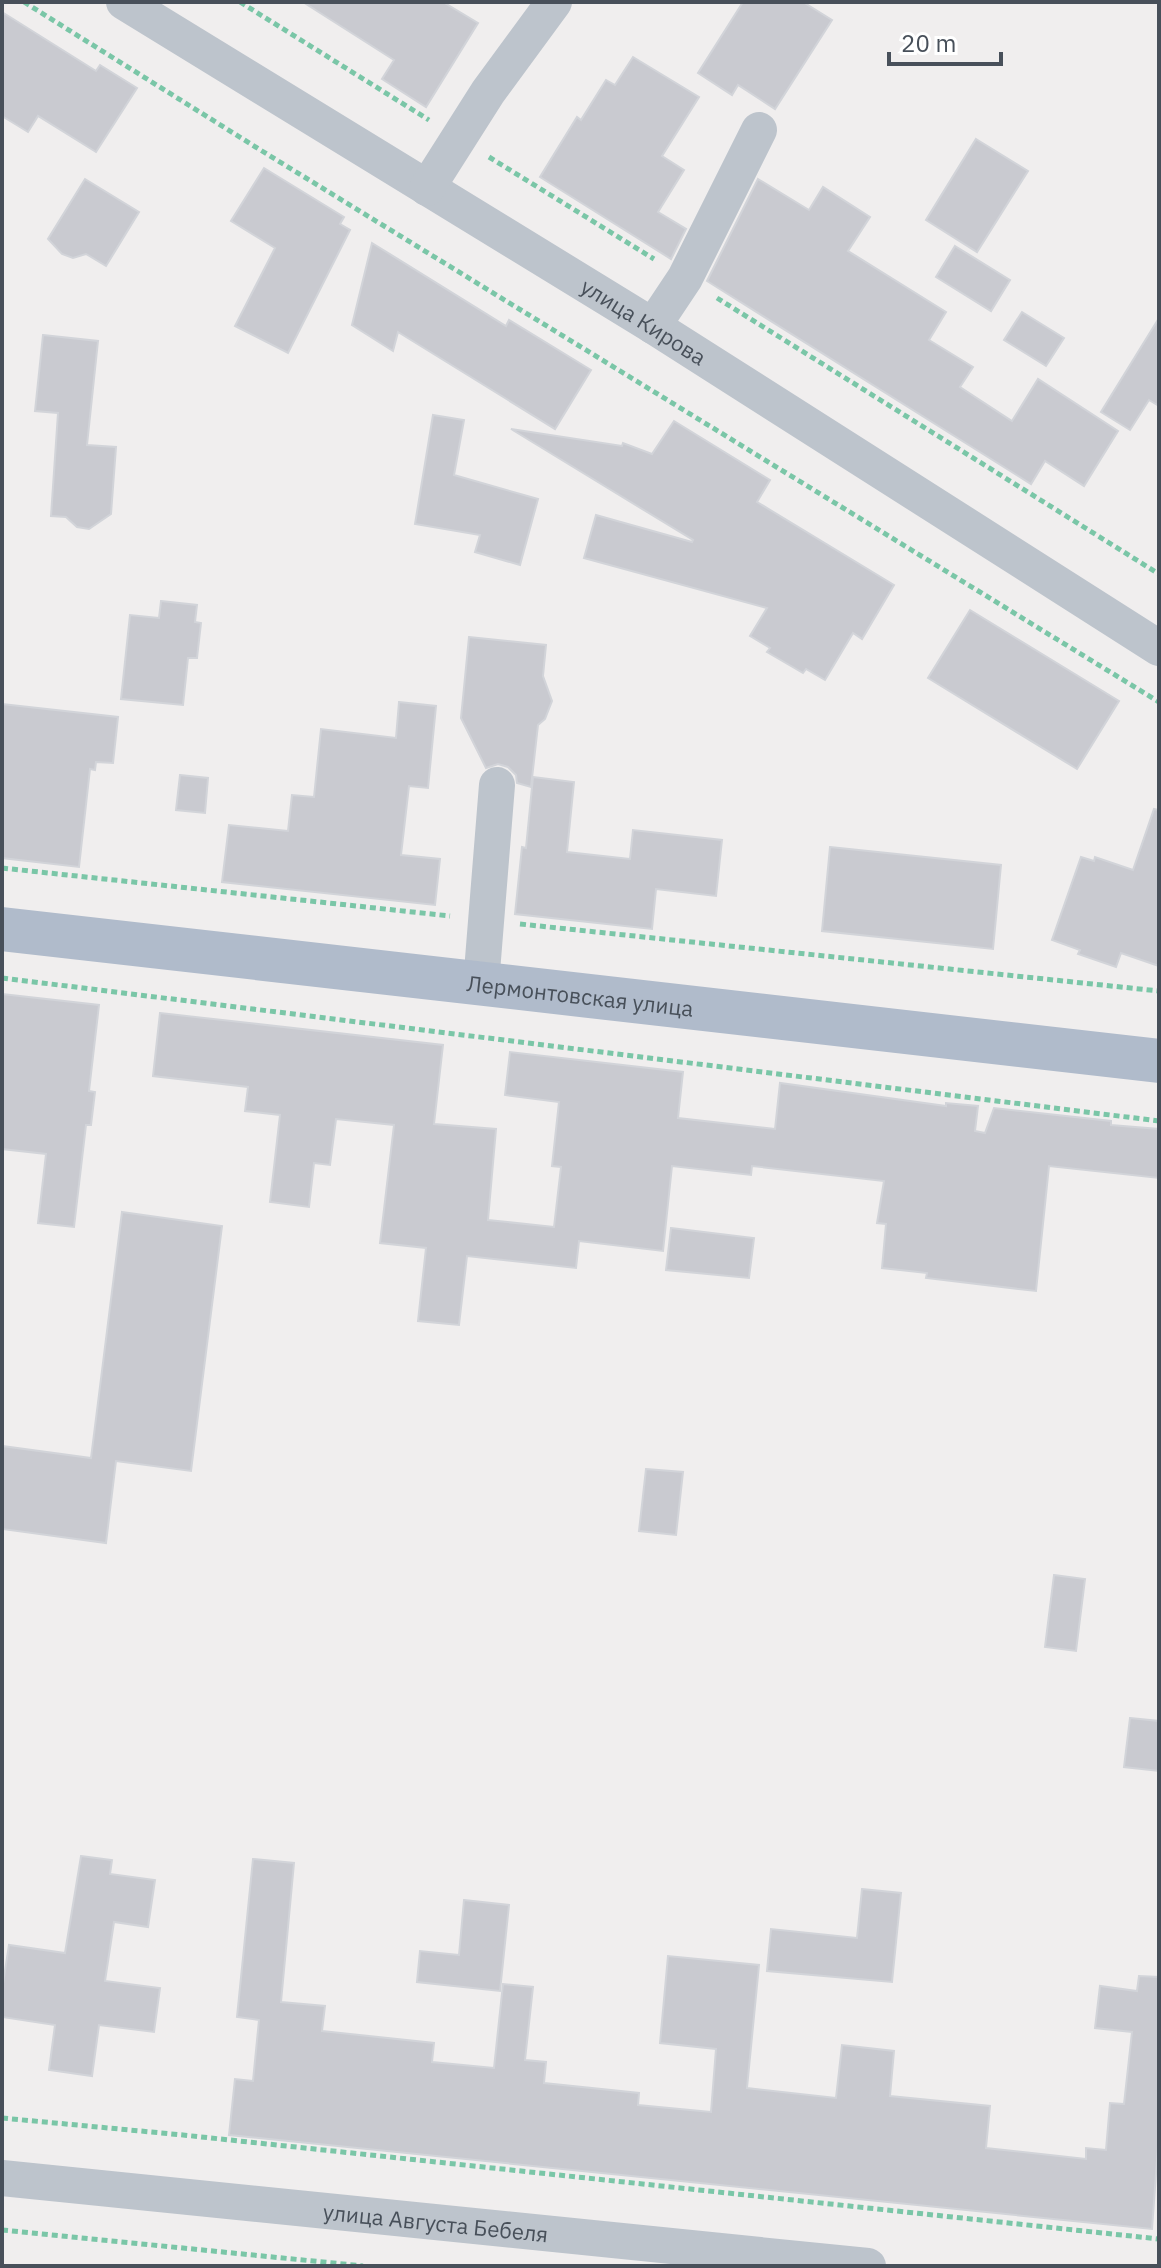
<svg xmlns="http://www.w3.org/2000/svg" width="1161" height="2268" font-family="'IBM Plex Sans',sans-serif">
<style>
.building{fill:#c9cad0;stroke:#d2d4d9;stroke-width:2}
.lines{fill:none;stroke-linecap:round;stroke-linejoin:round}
.path{stroke:#7ac6a7;stroke-width:5;stroke-dasharray:6 4;stroke-linecap:butt}
.minor{stroke:#bdc4cc;stroke-width:36}
.major{stroke:#b0bbcb;stroke-width:44}
.labels{text-anchor:middle;dominant-baseline:central;stroke-width:8;stroke-linejoin:round;paint-order:stroke}
.street-label{font-size:22px;fill:#48505a;stroke:#fff}
</style>
<rect width="100%" height="100%" fill="#f0eeee"/>
<!-- building -->
<g class="building">
<path d="M303,2H443L478,23L426,107L382,79L394,60Z"/>
<path d="M743,2H803L832,20L775,109L738,85L732,95L698,73Z"/>
<path d="M2,12L96,71L100,65L137,88L96,152L38,116L28,132L2,116Z"/>
<path d="M633,57L699,97L662,156L684,170L658,212L686,229L671,259L540,177L577,117L581,120L606,80L615,85Z"/>
<path d="M976,139L1028,171L977,252L926,220Z"/>
<path d="M264,168L344,217L340,224L350,230L288,353L235,326L275,248L231,221Z"/>
<path d="M85,179L139,212L106,266L86,254L73,258L62,254L48,239Z"/>
<path d="M758,179L809,210L823,187L870,217L848,251L946,312L929,340L973,367L960,387L1012,421L1038,379L1118,431L1084,486L1045,461L1031,484L707,281Z"/>
<path d="M372,243L506,326L509,320L591,370L555,429L398,332L393,351L352,325Z"/>
<path d="M955,246L1010,280L991,311L936,277Z"/>
<path d="M1022,312L1064,338L1046,366L1004,340Z"/>
<path d="M1159,318V406L1149,400L1130,430L1101,412Z"/>
<path d="M43,335L98,341L87,445L116,447L111,514L89,529L77,527L66,517L51,516L58,413L35,411Z"/>
<path d="M433,415L464,420L454,475L538,499L520,565L475,552L480,535L415,524Z"/>
<path d="M674,421L770,480L757,502L894,585L862,639L853,633L825,680L806,669L803,673L767,652L770,648L750,636L767,608L584,558L596,515L692,542L693,540L511,429L622,446L623,443L652,454Z"/>
<path d="M161,601L197,605L195,622L201,623L197,658H188L183,705L121,699L130,615L159,618Z"/>
<path d="M970,610L1119,701L1077,769L928,678Z"/>
<path d="M469,637L546,645L543,676L552,701L545,719L538,725L531,787L517,783L516,775L508,767L498,764L486,768L461,718Z"/>
<path d="M399,702L436,706L428,788L409,786L401,855L440,859L435,905L222,882L229,825L288,831L292,795L314,797L321,729L396,738Z"/>
<path d="M2,704L118,717L113,763L96,762L95,770L90,769L79,867L2,858Z"/>
<path d="M180,775L208,778L205,813L176,810Z"/>
<path d="M533,777L574,782L567,852L630,859L633,830L722,840L716,896L656,889L652,929L515,914L522,847L526,848Z"/>
<path d="M1154,809L1159,810V966L1121,953L1116,967L1078,954L1080,950L1052,940L1081,857L1094,861L1095,857L1133,870Z"/>
<path d="M830,847L1001,865L993,949L822,931Z"/>
<path d="M2,994L99,1005L89,1091L95,1092L91,1125H86L74,1227L38,1223L46,1154L2,1149Z"/>
<path d="M160,1013L443,1045L434,1124L496,1129L488,1220L554,1227L561,1167L552,1166L559,1102L505,1095L510,1052L683,1072L678,1118L775,1129L780,1083L946,1106V1103L978,1106L975,1131L985,1133L994,1108L1111,1121V1125L1159,1129V1178L1049,1166L1036,1291L926,1278L927,1273L882,1268L886,1224L877,1223L884,1181L752,1166L751,1175L672,1166L663,1251L579,1241L576,1268L467,1256L459,1325L418,1321L426,1248L380,1243L394,1125L336,1119L330,1165L314,1163L309,1207L270,1202L280,1115L245,1111L248,1087L153,1076Z"/>
<path d="M122,1212L222,1226L191,1471L116,1461L106,1543L2,1529V1446L91,1458Z"/>
<path d="M671,1228L754,1238L749,1278L666,1270Z"/>
<path d="M646,1469L683,1472L676,1535L639,1531Z"/>
<path d="M1054,1575L1085,1579L1076,1651L1045,1647Z"/>
<path d="M1130,1718L1159,1721V1771L1124,1767Z"/>
<path d="M81,1856L112,1860L110,1874L155,1880L148,1927L114,1922L105,1981L160,1988L154,2032L99,2025L92,2076L49,2070L55,2025L2,2017V1990L9,1945L65,1953Z"/>
<path d="M253,1859L294,1863L281,2002L325,2006L322,2031L434,2043L432,2062L494,2068L503,1984L533,1987L525,2060L546,2062L544,2083L639,2093L638,2105L711,2112L716,2049L660,2043L668,1956L759,1965L747,2088L836,2098L842,2045L894,2051L890,2096L990,2106L986,2148L1086,2159V2148L1106,2150L1110,2103L1124,2104L1132,2032L1095,2028L1100,1986L1137,1991L1139,1976L1159,1977V2133L1152,2229L229,2135L235,2079L253,2081L259,2020L237,2017Z"/>
<path d="M862,1889L901,1893L892,1982L767,1971L771,1929L857,1938Z"/>
<path d="M464,1900L509,1905L500,1991L417,1982L420,1951L459,1955Z"/>
</g>
<g class="lines">
<!-- path -->
<g class="path">
<path d="M24,2L262,151L1159,702"/>
<path d="M240,2L429,120"/>
<path d="M489,157L654,259"/>
<path d="M717,298L1159,574"/>
<path d="M2,868L450,916"/>
<path d="M520,924L1159,991"/>
<path d="M2,978L1159,1121"/>
<path d="M2,2118L183,2135L1159,2239"/>
<path d="M2,2230L363,2266"/>
</g>
<!-- minor -->
<g class="minor">
<path id="s1" d="M124,2L653,326L1159,648"/>
<path d="M427,188L488,92L554,2"/>
<path d="M653,326L685,278L759,130"/>
<path d="M481,984L497,785"/>
<path id="s2" d="M2,2178L868,2266"/>
</g>
<!-- major -->
<path class="major" id="s3" d="M2,929L1159,1061"/>
</g>
<g class="labels">
<!-- street labels -->
<g class="street-label">
<text stroke="none"><textPath href="#s1" startOffset="610">улица Кирова</textPath></text>
<text stroke="none"><textPath href="#s3" startOffset="582">Лермонтовская улица</textPath></text>
<text stroke="none"><textPath href="#s2" startOffset="436">улица Августа Бебеля</textPath></text>
</g>
</g>
<!-- border -->
<rect width="1161" height="2268" fill="none" stroke="#48505a" stroke-width="8"/>
<!-- scale -->
<path d="M889 52v12h112v-12" fill="none" stroke="#48505a" stroke-width="4"/>
<text x="901" y="52" font-size="24" fill="#48505a" stroke="#ffffff" stroke-width="6" paint-order="stroke">20 m</text>
</svg>
